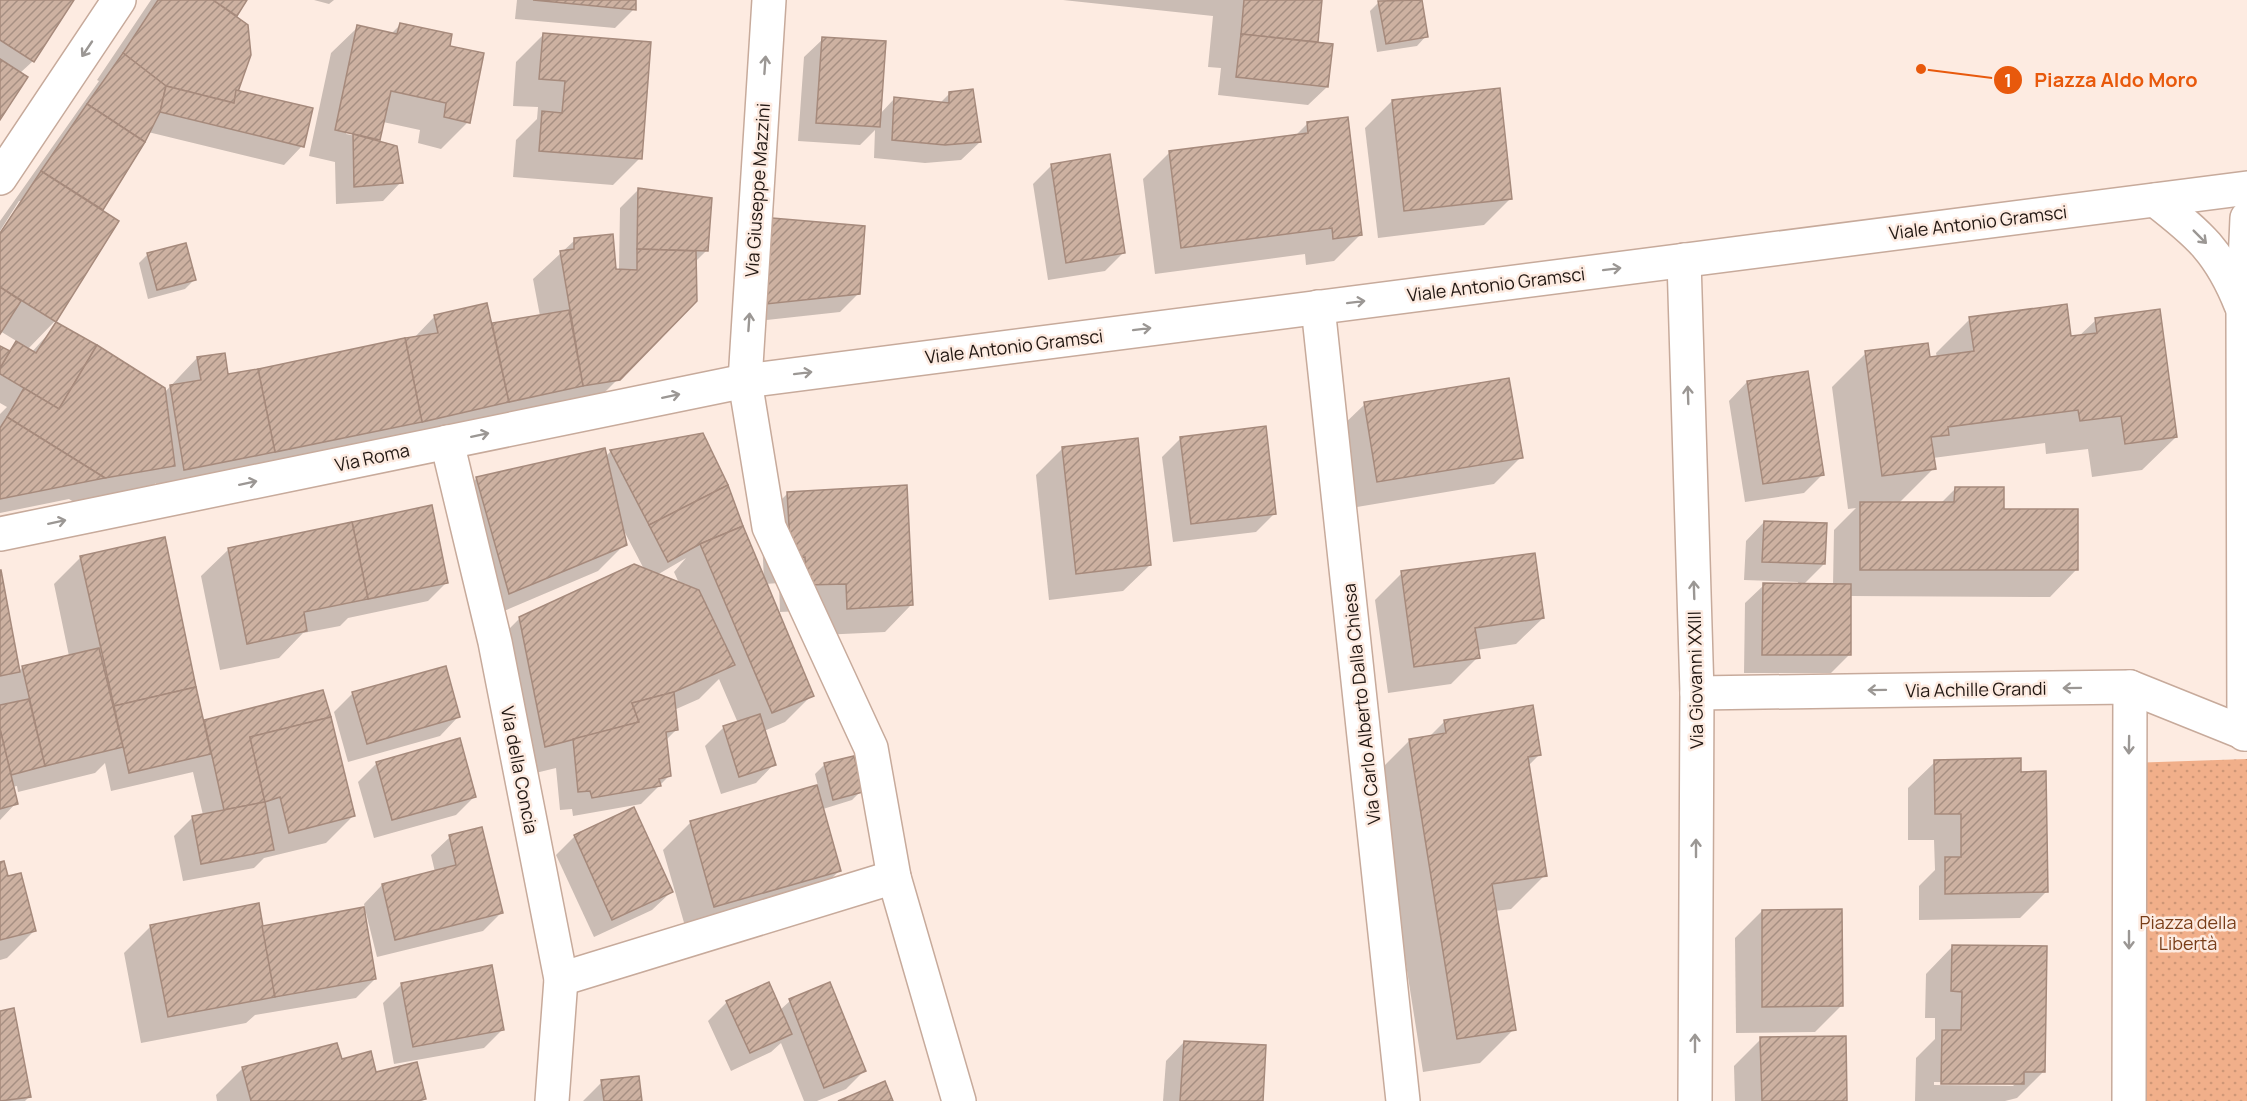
<svg xmlns="http://www.w3.org/2000/svg" width="2247" height="1101" font-family="Manrope,sans-serif">
<style>
.green{fill:url(#green-dots)}
.shadow{fill:#0003;fill-rule:evenodd}
.building{fill:url(#building-hatch);stroke:#a68a7c;stroke-width:1.5}
.lines{fill:none;stroke-linecap:round;stroke-linejoin:round}
.minor-casing{stroke:#c7aa9b;stroke-width:36}
.tertiary-casing{stroke:#c7aa9b;stroke-width:36}
.minor{stroke:#fff;stroke-width:33}
.tertiary{stroke:#fff;stroke-width:33}
.oneway{stroke:#9b9794}
.labels{text-anchor:middle;dominant-baseline:central;stroke-width:5;stroke-linejoin:round;paint-order:stroke}
.street-label{font-size:18px;fill:#211712;stroke:#fdebe1}
.park-label{font-size:18px;fill:#783d18;stroke:#fdebe1}
.leader{fill:none;stroke:#e8590c;stroke-width:2}
.callout-dot{fill:#e8590c;stroke:#fdebe1;stroke-width:2}
.mark-label{font-size:18px;text-anchor:middle;font-weight:bold;fill:#fff}
.callout-label{font-size:20px;text-anchor:middle;font-weight:bold;fill:#e8590c;stroke:#fdebe1;stroke-width:5;stroke-linejoin:round;paint-order:stroke}
</style>
<defs>
<pattern id="green-dots" width="8" height="8" patternUnits="userSpaceOnUse" patternTransform="scale(1.5)"><rect width="8" height="8" fill="#f1af8a"/><path d="M2 2h.1M6 6h.1" fill="none" stroke="#ce9676" stroke-width="1.8" stroke-linecap="round"/></pattern>
<pattern id="building-hatch" width="6" height="6" patternUnits="userSpaceOnUse" patternTransform="scale(1.5)"><rect width="6" height="6" fill="#cdb1a1"/><path d="M-1 1l2-2M0 6l6-6M5 7l2-2" fill="none" stroke="#a68f82"/></pattern>
</defs>
<rect width="100%" height="100%" fill="#fdebe1"/>
<!-- green -->
<path class="green" d="M2247,759V1101H2129V763Z"/>
<!-- shadow -->
<g class="shadow">
<path d="M0,0H73L33,61L20,73L0,118Z"/>
<path d="M151,0H246L234,17L236,91L302,146L284,165L148,132L100,211L55,321L27,350L31,353L57,324L164,393L197,358L227,375L412,340L435,316L491,325L540,316L533,279L575,240L614,270L619,269L620,208L638,190L707,250L695,262L696,301L591,406L158,496L156,483L146,493L77,504L69,499L0,513V414L7,407L0,403V347L8,351L18,342L0,331V236L23,201H19L0,231V221L99,81L97,80Z"/>
<path d="M314,0H334L329,4Z"/>
<path d="M517,0H635L634,9L615,28L515,19Z"/>
<path d="M1063,0H1321L1314,43L1327,87L1308,105L1218,95L1221,68L1208,67L1213,16Z"/>
<path d="M1391,0H1420L1426,36L1417,46L1377,52L1370,11L1379,2Z"/>
<path d="M400,25L448,47L468,122L441,149L418,143L420,130L383,122L376,142L401,182L383,201L336,204L335,162L309,156L331,53L358,27L391,34ZM347,131L361,134V137L346,134Z"/>
<path d="M543,35L640,158L613,185L513,177L516,140L537,119L538,107L513,106L516,62Z"/>
<path d="M823,39L880,114L894,99L939,104L950,93L980,142L961,160L925,163L874,158L875,130L860,145L798,141L804,57Z"/>
<path d="M1392,101L1511,198L1484,225L1378,238L1365,128Z"/>
<path d="M1307,124L1361,234L1334,261L1306,265L1305,254L1155,274L1143,179L1170,152L1295,136Z"/>
<path d="M1052,165L1124,252L1105,271L1048,280L1033,184Z"/>
<path d="M772,220L859,293L840,312L748,322L754,238Z"/>
<path d="M148,254L194,280L185,289L148,299L139,263Z"/>
<path d="M1970,319L2070,338L2078,337L2096,320L2176,437L2142,470L2092,477L2088,449L2046,454L2045,443L1933,458L1934,468L1899,503L1940,504L1955,489L2003,511L2076,570L2050,597L1850,596L1849,655L1831,673H1744L1745,603L1764,585H1798V582L1744,580L1746,541L1764,522L1824,564L1803,585H1833L1834,530L1856,508L1848,509L1832,387L1866,353L1937,358L1936,353Z"/>
<path d="M1747,382L1822,475L1804,493L1745,502L1729,401Z"/>
<path d="M1365,404L1521,457L1494,484L1351,508L1338,430Z"/>
<path d="M702,434L764,580L761,520L788,493L911,605L885,632L821,635L820,610L780,612L779,583L765,584L812,695L785,722L764,731L774,764L756,783L721,794L705,746L724,727L738,723L719,679L699,699L674,710L676,730L666,740L670,775L641,804L573,816L572,809L560,810L556,768L511,779L486,652L520,618L644,569L623,529L625,544L598,571L483,620L450,505L477,478L606,456L611,451ZM686,558L674,572L679,583L657,575Z"/>
<path d="M1181,438L1275,513L1256,532L1173,542L1162,457Z"/>
<path d="M1063,448L1150,565L1123,591L1049,600L1036,475Z"/>
<path d="M228,550L447,582L428,601L348,618L340,626L303,633L279,658L220,670L201,576Z"/>
<path d="M81,557L202,722L322,692L353,816L326,843L264,858L254,868L183,881L174,836L193,817L203,815L193,772L111,791L105,763L95,773L18,792L17,786L12,787L16,803L0,820V573L18,672L23,667L69,656L54,584Z"/>
<path d="M1402,573L1543,618L1516,644L1477,650L1478,657L1451,684L1388,693L1375,600Z"/>
<path d="M445,667L458,717L440,736L348,762L334,712L352,694Z"/>
<path d="M1445,721L1540,754L1528,766L1545,875L1511,909L1495,911L1514,1029L1480,1063L1423,1072L1376,774L1410,740L1429,737Z"/>
<path d="M853,758L861,791L852,800L823,809L840,870L813,897L687,933L663,850L690,823L818,786L815,774L824,765Z"/>
<path d="M1935,762L2019,773L2047,891L2020,918L1919,920V886L1935,870L1934,840H1908V788Z"/>
<path d="M377,763L475,796L456,815L374,838L358,782Z"/>
<path d="M575,836L671,892L652,910L594,937L556,855Z"/>
<path d="M450,837L502,912L483,931L377,957L366,913L364,914L375,979L356,998L255,1015L246,1023L141,1043L124,953L151,926L261,927L365,909L364,904L382,885L435,872L431,855Z"/>
<path d="M0,864L34,931L7,958L0,960Z"/>
<path d="M1762,911L1842,1005L1815,1032L1736,1033L1735,938Z"/>
<path d="M1952,947L2044,1071L2017,1098L2005,1101H1915L1916,1058L1935,1039V1018H1925L1926,974ZM1934,1082L2016,1083L2013,1086L1934,1085Z"/>
<path d="M402,984L503,1029L484,1048L394,1064L383,1003Z"/>
<path d="M829,984L864,1071L846,1089L817,1101H804L781,1043L771,1052L731,1071L708,1021L727,1002L780,1010L790,1001Z"/>
<path d="M0,1012L29,1097L25,1101H0Z"/>
<path d="M1761,1039L1845,1101H1735L1734,1066Z"/>
<path d="M1184,1042L1262,1101H1163L1166,1061Z"/>
<path d="M341,1061L375,1074L424,1098L422,1101H217L216,1095L243,1068Z"/>
<path d="M602,1082L641,1101H583Z"/>
</g>
<!-- building -->
<g class="building">
<path d="M0,0H74L34,62L0,40Z"/>
<path d="M158,0H213L248,25L251,55L234,103L166,86L123,53Z"/>
<path d="M213,0H247L237,16Z"/>
<path d="M533,0H636V10Z"/>
<path d="M1244,0H1322L1318,42L1241,34Z"/>
<path d="M1422,0L1428,37L1386,44L1378,1Z"/>
<path d="M400,23L452,34L450,46L484,53L470,123L444,117L446,103L391,91L380,140L335,130L357,25L397,34Z"/>
<path d="M543,33L651,42L642,159L539,151L542,111L562,113L565,81L539,79Z"/>
<path d="M1241,34L1333,44L1328,87L1236,77Z"/>
<path d="M822,37L886,41L880,127L816,123Z"/>
<path d="M123,53L166,86L160,112L145,142L87,104Z"/>
<path d="M0,59L28,77L0,120Z"/>
<path d="M166,86L234,103L236,90L313,108L304,147L160,112Z"/>
<path d="M1500,88L1512,199L1404,211L1392,100Z"/>
<path d="M973,89L981,142L945,145L892,140L894,97L949,103V92Z"/>
<path d="M87,104L145,142L103,210L41,171Z"/>
<path d="M1348,117L1362,235L1333,239L1332,228L1181,248L1169,151L1308,133L1307,122Z"/>
<path d="M353,134L397,146L403,183L354,187Z"/>
<path d="M1110,154L1125,253L1066,263L1051,164Z"/>
<path d="M41,171L119,221L56,322L0,287V233Z"/>
<path d="M638,188L712,198L708,251L637,249Z"/>
<path d="M772,218L865,226L860,294L766,304Z"/>
<path d="M613,234L616,269L637,270V249L696,251L697,301L620,380L583,386L560,251L574,249V238Z"/>
<path d="M186,243L196,280L157,290L147,253Z"/>
<path d="M0,287L21,301L0,334Z"/>
<path d="M487,303L509,402L422,422L405,338L438,333L434,315Z"/>
<path d="M2067,304L2071,336L2097,333L2095,318L2160,309L2177,437L2125,444L2121,416L2080,421L2078,410L1948,427L1949,435L1931,437L1936,469L1882,476L1865,351L1928,343L1930,357L1974,351L1969,317Z"/>
<path d="M569,310L583,386L509,402L492,323Z"/>
<path d="M56,322L97,345L59,409L0,374V368L16,341L36,353Z"/>
<path d="M405,338L422,422L275,452L258,369Z"/>
<path d="M97,345L165,388L175,466L105,478L7,417L24,388L59,409Z"/>
<path d="M0,346L10,351L0,368Z"/>
<path d="M225,353L228,374L258,369L275,452L184,470L170,385L201,380L197,357Z"/>
<path d="M1808,371L1824,475L1763,484L1747,381Z"/>
<path d="M1509,378L1523,458L1377,482L1364,402Z"/>
<path d="M7,417L105,478L0,499V428Z"/>
<path d="M1266,426L1276,514L1191,524L1180,437Z"/>
<path d="M703,433L728,485L649,525L610,450Z"/>
<path d="M1138,438L1151,565L1076,574L1062,447Z"/>
<path d="M605,448L627,545L509,594L476,477Z"/>
<path d="M728,485L743,526L700,544L668,562L649,525Z"/>
<path d="M907,485L913,605L847,609L846,584L806,585L805,557L791,558L787,492Z"/>
<path d="M1955,487H2004V509H2078V570H1860V502H1954Z"/>
<path d="M432,505L448,583L368,599L352,522Z"/>
<path d="M1764,521L1827,523L1825,564L1762,562Z"/>
<path d="M352,522L368,599L304,612L307,631L247,644L228,548Z"/>
<path d="M743,526L814,696L772,713L700,544Z"/>
<path d="M165,537L196,687L114,706L80,556Z"/>
<path d="M1535,553L1544,618L1475,628L1480,658L1414,667L1401,571Z"/>
<path d="M634,564L699,590L735,665L674,692L632,703L639,722L545,747L519,617Z"/>
<path d="M1,570L20,672L0,676V570Z"/>
<path d="M1763,583L1851,584V655H1762Z"/>
<path d="M99,648L123,747L45,766L22,666Z"/>
<path d="M446,666L460,717L367,744L352,692Z"/>
<path d="M196,687L211,754L129,773L114,706Z"/>
<path d="M323,690L331,717L250,737L265,802L224,810L204,720Z"/>
<path d="M674,692L678,730L666,732L671,776L659,779L661,786L592,798L590,791L578,792L573,739L639,722L632,703Z"/>
<path d="M29,699L45,766L11,775L0,729V705Z"/>
<path d="M1533,705L1541,755L1528,757L1547,876L1492,884L1516,1030L1457,1039L1409,739L1446,733L1444,720Z"/>
<path d="M760,714L776,765L739,777L723,726Z"/>
<path d="M331,717L355,816L289,833L280,797L265,802L250,737Z"/>
<path d="M0,729L18,804L0,809Z"/>
<path d="M460,738L476,797L392,820L376,762Z"/>
<path d="M854,756L863,792L833,800L824,763Z"/>
<path d="M2021,758V772L2046,771L2048,892L1945,894V857H1961V814H1935L1934,760Z"/>
<path d="M817,785L841,871L714,907L690,821Z"/>
<path d="M265,802L274,850L201,864L192,816Z"/>
<path d="M634,807L673,892L612,920L574,835Z"/>
<path d="M482,827L503,913L395,940L382,884L456,865L449,835Z"/>
<path d="M4,861L8,876L21,873L36,931L0,940V862Z"/>
<path d="M259,903L275,997L168,1017L150,925Z"/>
<path d="M364,907L376,979L275,997L262,926Z"/>
<path d="M1842,909L1843,1006L1762,1007V910Z"/>
<path d="M1952,945L2047,946L2045,1072H2024V1084H1941L1942,1030H1961L1962,992L1951,991Z"/>
<path d="M492,965L504,1030L413,1047L401,983Z"/>
<path d="M769,982L792,1034L750,1053L726,1001Z"/>
<path d="M830,982L866,1071L824,1088L789,999Z"/>
<path d="M14,1008L31,1097L0,1101V1011Z"/>
<path d="M1846,1036L1847,1101H1762L1760,1037Z"/>
<path d="M1184,1041L1266,1045L1263,1101H1180Z"/>
<path d="M337,1043L342,1059L371,1051L376,1072L417,1062L426,1099L417,1101H251L242,1067Z"/>
<path d="M639,1076L642,1101H604L601,1080Z"/>
<path d="M885,1081L893,1101H838Z"/>
</g>
<g class="lines">
<!-- minor casing -->
<g class="minor-casing">
<g id="minor">
<path d="M2155,200C2199,234 2220,252 2241,305"/>
<path d="M1684,260L1697,693L1695,1101"/>
<path d="M1318,307L1403,1101"/>
<path d="M745,381L769,527L871,748L894,877L959,1101"/>
<path d="M447,442L495,642L561,979L552,1101"/>
<path d="M1697,693L2130,687L2247,734"/>
<path d="M2244,734L2243,309L2247,218"/>
<path d="M561,979L894,877"/>
<path d="M2129,1101L2130,687"/>
</g>
</g>
<!-- tertiary casing -->
<g class="tertiary-casing">
<g id="tertiary">
<path d="M0,178L119,0"/>
<path d="M745,381L769,0"/>
<path d="M0,534L745,381L2247,188"/>
</g>
</g>
<!-- minor -->
<use href="#minor" class="minor"/>
<!-- tertiary -->
<use href="#tertiary" class="tertiary"/>
</g>
<!-- one-way arrows -->
<defs><path id="oneway-shaft" d="M-6 0H5M1.5-3L5.5 0L1.5 3" fill="none" stroke-width="1.6" stroke-linecap="round" stroke-linejoin="round" transform="scale(1.5)"/></defs>
<g class="oneway">
<use href="#oneway-shaft" transform="translate(87 49) rotate(124)"/>
<use href="#oneway-shaft" transform="translate(765 65) rotate(-86)"/>
<use href="#oneway-shaft" transform="translate(2200 237) rotate(45)"/>
<use href="#oneway-shaft" transform="translate(1612 269) rotate(-7)"/>
<use href="#oneway-shaft" transform="translate(1356 302) rotate(-7)"/>
<use href="#oneway-shaft" transform="translate(749 322) rotate(-86)"/>
<use href="#oneway-shaft" transform="translate(1142 329) rotate(-7)"/>
<use href="#oneway-shaft" transform="translate(803 373) rotate(-7)"/>
<use href="#oneway-shaft" transform="translate(1688 395) rotate(-92)"/>
<use href="#oneway-shaft" transform="translate(671 396) rotate(-12)"/>
<use href="#oneway-shaft" transform="translate(480 435) rotate(-12)"/>
<use href="#oneway-shaft" transform="translate(248 483) rotate(-12)"/>
<use href="#oneway-shaft" transform="translate(57 522) rotate(-12)"/>
<use href="#oneway-shaft" transform="translate(1694 590) rotate(-92)"/>
<use href="#oneway-shaft" transform="translate(2072 688) rotate(179)"/>
<use href="#oneway-shaft" transform="translate(1877 690) rotate(179)"/>
<use href="#oneway-shaft" transform="translate(2129 745) rotate(91)"/>
<use href="#oneway-shaft" transform="translate(1696 848) rotate(-90)"/>
<use href="#oneway-shaft" transform="translate(2129 940) rotate(90)"/>
<use href="#oneway-shaft" transform="translate(1695 1043) rotate(-90)"/>
</g>
<g class="labels">
<!-- street labels -->
<g class="street-label">
<text transform="translate(757 190) rotate(-86)">Via Giuseppe Mazzini</text>
<text transform="translate(1978 222) rotate(-7)">Viale Antonio Gramsci</text>
<text transform="translate(1496 284) rotate(-7)">Viale Antonio Gramsci</text>
<text transform="translate(1014 346) rotate(-7)">Viale Antonio Gramsci</text>
<text transform="translate(372 457) rotate(-12)">Via Roma</text>
<text transform="translate(1695 680) rotate(-91)">Via Giovanni XXIII</text>
<text transform="translate(1976 689) rotate(-1)">Via Achille Grandi</text>
<text transform="translate(1361 704) rotate(-96)">Via Carlo Alberto Dalla Chiesa</text>
<text transform="translate(520 770) rotate(79)">Via della Concia</text>
</g>
<!-- park labels -->
<g class="park-label">
<text x="2188" y="922">Piazza della<tspan x="2188" dy="21">Libertà</tspan></text>
</g>
</g>
<!-- callouts -->
<path class="leader" d="M1921 69L2008 80"/>
<g class="callout-dot">
<circle cx="1921" cy="69" r="6"/>
<circle cx="2008" cy="80" r="15"/>
</g>
<g class="mark-label">
<text x="2008" y="87">1</text>
</g>
<g class="callout-label">
<text x="2116" y="87">Piazza Aldo Moro</text>
</g>
</svg>
